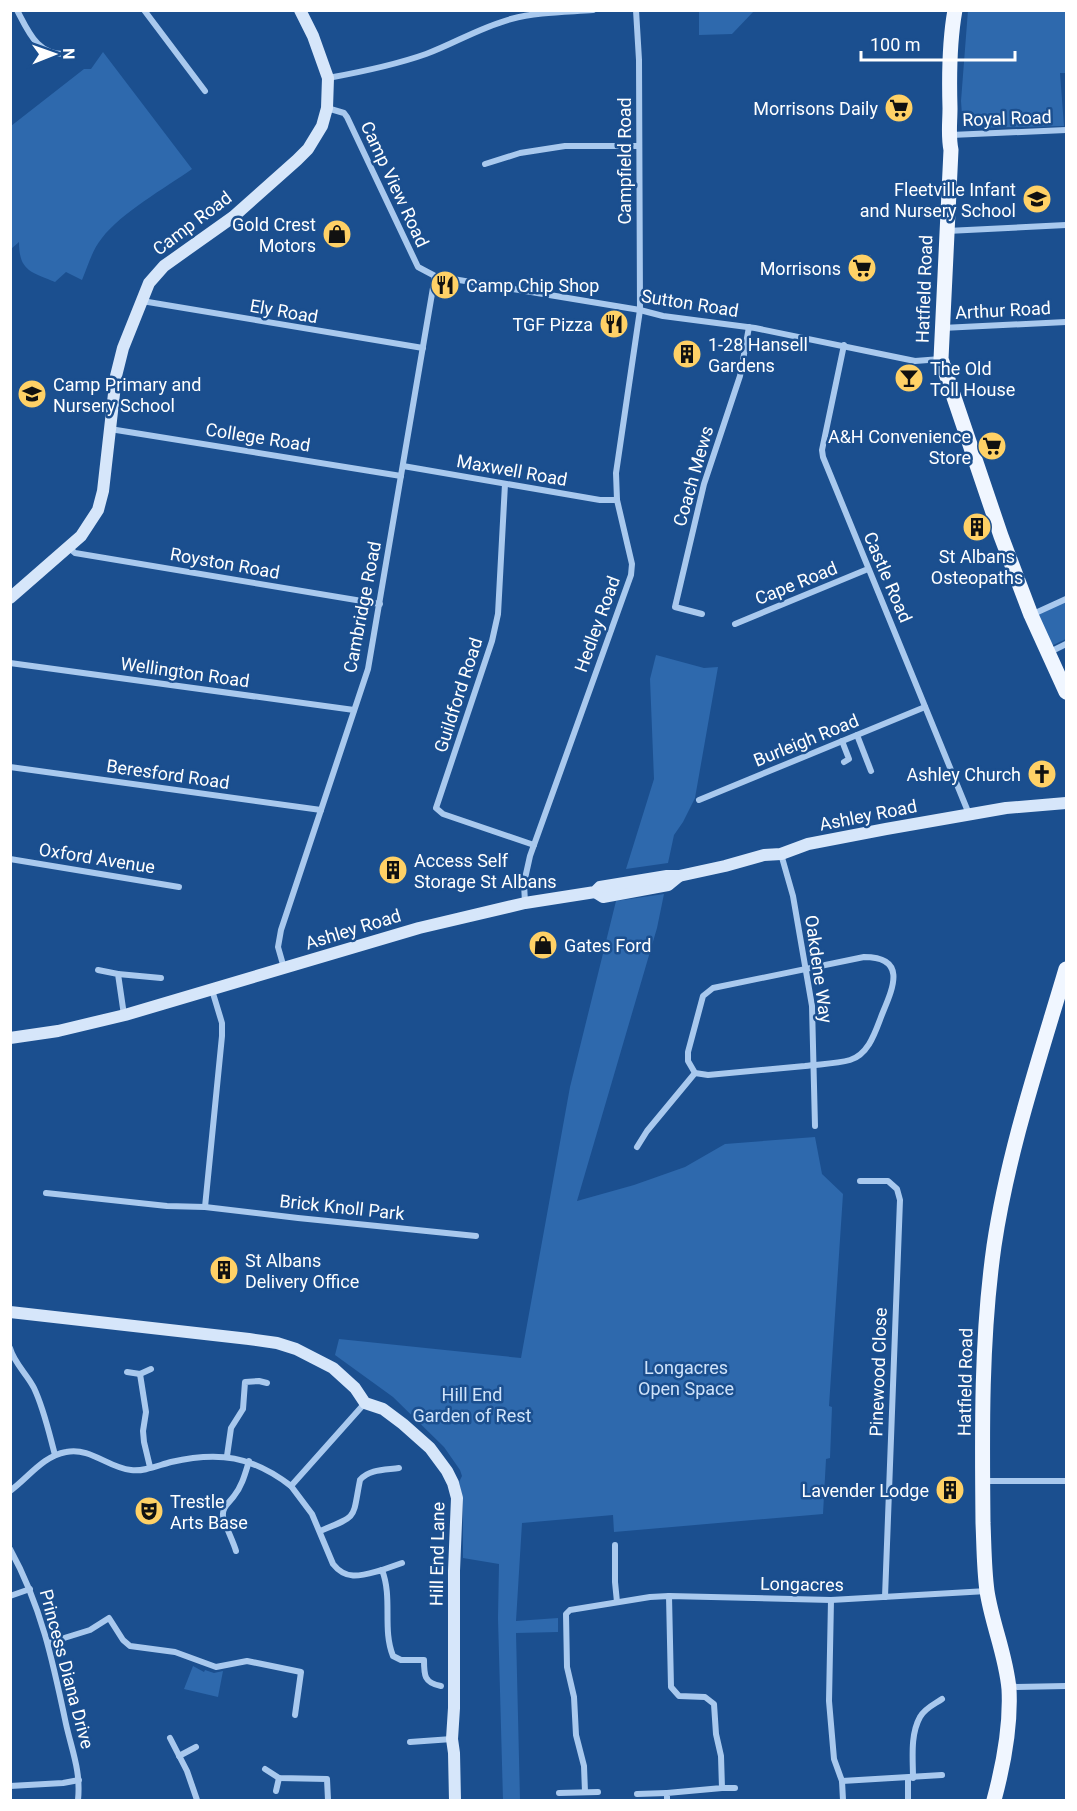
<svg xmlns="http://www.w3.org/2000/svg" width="1077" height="1811" font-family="Roboto,sans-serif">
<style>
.green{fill:#2e69ad}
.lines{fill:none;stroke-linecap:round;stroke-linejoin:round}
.street{stroke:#a9c9ee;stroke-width:6}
.secondary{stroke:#d6e6fa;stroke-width:12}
.primary{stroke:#f0f6ff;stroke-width:15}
.labels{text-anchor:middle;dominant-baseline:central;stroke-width:5;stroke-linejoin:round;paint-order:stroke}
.poi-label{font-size:18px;fill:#fff;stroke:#1b4f8f;text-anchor:end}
.street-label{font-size:18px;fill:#fff;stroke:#1b4f8f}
.park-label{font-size:18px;fill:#cfe3fa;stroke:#1b4f8f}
</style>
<rect width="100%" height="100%" fill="#1b4f8f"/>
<!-- green -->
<g class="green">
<path d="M968,10L1066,11V73H1060L1064,126L972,128L962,115L961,101Z"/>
<path d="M699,11V10L754,11L732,34L699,35Z"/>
<path d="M103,52L192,169C165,188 121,213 102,238C92,250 88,266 82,280L66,272L55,282C31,272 19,271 19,242L11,249V126L84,69H91Z"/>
<path d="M1066,599V639L1049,647L1034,613Z"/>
<path d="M656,655L704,668L718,667L695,798L683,822L674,835L668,863L626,869L654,779L650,679Z"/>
<path d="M664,894L657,928L577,1201L634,1185L685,1167L725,1144L815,1137L822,1174L843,1194L829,1406L832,1407L830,1458L826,1459L823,1514L614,1532L613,1515L522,1523L516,1621L558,1618V1632L516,1633L520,1800H503L498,1618L499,1564L463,1558V1500L459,1482L462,1476L460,1470L444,1447L393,1397L335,1355L339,1339L521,1358L570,1087L616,901Z"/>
<path d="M193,1666L204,1672L205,1670L214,1673L223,1671L218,1697L184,1689Z"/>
</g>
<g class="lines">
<!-- street -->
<g class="street">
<path d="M17,10C29,33 38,56 67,54"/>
<path d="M144,10L205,91"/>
<path d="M328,78C361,72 395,65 426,54C455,43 481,27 511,19C537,12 566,12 593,10"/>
<path d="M327,108L344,113L347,117L418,267L435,276L640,310L663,316L755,328L915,361L941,359"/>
<path d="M951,135L1066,130"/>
<path d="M485,164L520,153L565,146H639"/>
<path d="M947,231L1066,225"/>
<path d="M142,301L423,348"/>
<path d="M942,328L1066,322"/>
<path d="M844,345L822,450L823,457L969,814"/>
<path d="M110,429L401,476"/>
<path d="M403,466L600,500H617"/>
<path d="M505,484L498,614L492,641L436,808L443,814L534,845"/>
<path d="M68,547L75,553L380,604"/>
<path d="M702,614L675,607L704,484L740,376L749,327"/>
<path d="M1031,615L1066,599"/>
<path d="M735,624L868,569"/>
<path d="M1048,653L1066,644"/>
<path d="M10,663L354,710"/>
<path d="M857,735L871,771"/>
<path d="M842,741L849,759L844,762"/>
<path d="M10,767L321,810"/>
<path d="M699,800L925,707"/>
<path d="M781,854L793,896L812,1006L815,1126"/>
<path d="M10,859L179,887"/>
<path d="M525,903L524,883L530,856L631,575L632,564L617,500L616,473L640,310L639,60L636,10"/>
<path d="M864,957C906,957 894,986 883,1012C876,1029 870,1054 850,1060C836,1064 819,1064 805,1066C772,1069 740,1072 708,1075L695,1073L688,1061V1052L703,996L713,988Z"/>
<path d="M284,968L278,947L281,930L368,669L435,276"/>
<path d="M98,970L118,974L124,1015"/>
<path d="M118,974L161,978"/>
<path d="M637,1147L647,1131L695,1073"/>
<path d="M860,1181H888L897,1189L900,1200L885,1597"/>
<path d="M46,1193L167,1206L205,1207L298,1218L476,1236"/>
<path d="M205,1207L222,1036V1023L212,990"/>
<path d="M10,1348C14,1363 27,1374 34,1388C44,1409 49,1433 55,1455"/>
<path d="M127,1372L140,1374L151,1369"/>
<path d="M140,1374L146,1412L143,1431L144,1442L150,1467"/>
<path d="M227,1456L231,1428L243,1409L245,1382L259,1381L267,1383"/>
<path d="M984,1481H1066"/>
<path d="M291,1486L312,1514L333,1564C347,1582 363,1575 382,1570C393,1598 382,1629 393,1656L401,1660H424C424,1675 424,1683 441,1686"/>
<path d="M10,1491C28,1478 43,1456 66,1452C91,1447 108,1468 131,1470C144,1472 159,1465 171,1462C219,1451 252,1456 291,1486L365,1403"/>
<path d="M320,1531C359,1515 352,1520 360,1480C369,1469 386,1470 399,1468"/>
<path d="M615,1545V1582L617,1602"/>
<path d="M10,1549C41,1605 53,1662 66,1724C72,1751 81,1771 78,1800"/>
<path d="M236,1551C234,1543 223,1521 223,1516C222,1507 229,1503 234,1496C242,1486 245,1474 249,1461"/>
<path d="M382,1570L402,1563"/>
<path d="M10,1596L30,1589"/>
<path d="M831,1600L829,1701L834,1759L842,1781L843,1800"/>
<path d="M48,1643L90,1630L109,1618L123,1640L130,1646L175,1652L216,1667L247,1661L301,1672L295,1715"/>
<path d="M1010,1687L1066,1686"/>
<path d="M170,1738L187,1771L197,1800"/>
<path d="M410,1742L452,1739"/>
<path d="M179,1756L196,1747"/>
<path d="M265,1769L279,1778L327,1779L328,1800"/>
<path d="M908,1778V1800"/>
<path d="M913,1778C913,1759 910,1735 920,1717C925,1708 935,1704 942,1699"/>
<path d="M842,1781L942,1775"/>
<path d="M10,1786L63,1783L79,1780"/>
<path d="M722,1788H735"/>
<path d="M276,1791L279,1778"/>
<path d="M585,1792L584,1766L576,1735L574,1697L567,1667L566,1614L570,1610L650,1597L669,1596L831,1600L987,1591"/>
<path d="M559,1793L598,1792"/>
<path d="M637,1794L667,1793"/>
<path d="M667,1800V1793L722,1788L721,1756L716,1734L714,1704L705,1697L679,1696L671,1687L669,1596"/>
</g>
<!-- secondary -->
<g class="secondary">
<path d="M10,598L81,536L98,510L103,491L116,376L123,348L149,283L164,266L233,217L297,160L308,149L322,126L327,108L328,78L313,36L300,10"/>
<path d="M595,892L603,897L668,885L679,876"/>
<path d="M10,1038L58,1031L125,1015L419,928L525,903L595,892L600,887L667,876H679L725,866L764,855L781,854L808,844L886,829L1006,808L1066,803"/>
<path d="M10,1312L249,1339L277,1343L296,1349L333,1368L355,1388L365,1403L383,1409L403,1424L430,1448L447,1471L453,1483L457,1498L454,1571V1708L452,1739L454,1753L455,1800"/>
</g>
<!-- primary -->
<g class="primary">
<path d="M955,10C949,43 949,75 950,108C950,123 948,135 951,150L941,359L1001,536L1031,615L1066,692"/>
<path d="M994,1800C1004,1763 1011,1727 1009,1689C1006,1655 992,1624 987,1591C984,1569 984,1545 983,1523C982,1431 981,1338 994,1246C1008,1152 1039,1060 1066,969"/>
</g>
</g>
<!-- icons -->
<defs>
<g id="supermarket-disc" transform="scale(1.5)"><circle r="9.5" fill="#ffd166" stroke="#1b4f8f"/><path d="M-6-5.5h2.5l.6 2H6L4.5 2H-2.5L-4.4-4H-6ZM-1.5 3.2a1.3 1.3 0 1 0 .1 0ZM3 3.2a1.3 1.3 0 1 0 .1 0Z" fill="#111"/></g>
<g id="school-disc" transform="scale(1.5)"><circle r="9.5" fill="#ffd166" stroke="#1b4f8f"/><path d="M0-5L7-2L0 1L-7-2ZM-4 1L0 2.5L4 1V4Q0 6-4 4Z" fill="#111"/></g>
<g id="shop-disc" transform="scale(1.5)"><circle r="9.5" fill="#ffd166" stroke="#1b4f8f"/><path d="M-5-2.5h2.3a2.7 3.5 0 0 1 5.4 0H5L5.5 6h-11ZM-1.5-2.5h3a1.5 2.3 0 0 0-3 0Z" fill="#111"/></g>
<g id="restaurant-disc" transform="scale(1.5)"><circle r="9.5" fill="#ffd166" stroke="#1b4f8f"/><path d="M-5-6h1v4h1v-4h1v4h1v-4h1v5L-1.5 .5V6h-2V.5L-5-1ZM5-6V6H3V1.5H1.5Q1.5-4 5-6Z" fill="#111"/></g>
<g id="building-disc" transform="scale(1.5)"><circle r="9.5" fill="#ffd166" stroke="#1b4f8f"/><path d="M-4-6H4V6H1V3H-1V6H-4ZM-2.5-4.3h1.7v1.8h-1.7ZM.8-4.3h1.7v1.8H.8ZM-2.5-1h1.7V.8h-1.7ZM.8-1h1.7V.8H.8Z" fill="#111"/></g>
<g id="bar-disc" transform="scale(1.5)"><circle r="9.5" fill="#ffd166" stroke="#1b4f8f"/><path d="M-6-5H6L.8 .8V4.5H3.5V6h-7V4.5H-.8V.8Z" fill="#111"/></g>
<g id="church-disc" transform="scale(1.5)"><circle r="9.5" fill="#ffd166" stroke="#1b4f8f"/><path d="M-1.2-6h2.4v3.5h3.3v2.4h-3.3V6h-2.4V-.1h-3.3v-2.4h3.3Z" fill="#111"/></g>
<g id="theatre-disc" transform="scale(1.5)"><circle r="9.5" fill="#ffd166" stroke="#1b4f8f"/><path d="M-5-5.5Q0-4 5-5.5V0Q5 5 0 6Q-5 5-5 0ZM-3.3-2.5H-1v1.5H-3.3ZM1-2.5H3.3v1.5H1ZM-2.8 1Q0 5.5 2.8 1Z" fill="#111"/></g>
</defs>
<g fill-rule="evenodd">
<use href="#supermarket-disc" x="899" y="108"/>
<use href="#school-disc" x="1037" y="199"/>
<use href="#shop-disc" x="337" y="234"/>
<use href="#supermarket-disc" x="862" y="268"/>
<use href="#restaurant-disc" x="445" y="285"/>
<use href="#restaurant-disc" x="614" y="324"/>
<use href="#building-disc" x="687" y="354"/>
<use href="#bar-disc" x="909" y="378"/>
<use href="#school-disc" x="32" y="394"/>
<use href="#supermarket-disc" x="992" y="446"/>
<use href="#building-disc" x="977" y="527"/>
<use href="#church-disc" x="1042" y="774"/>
<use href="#building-disc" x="393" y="870"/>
<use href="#shop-disc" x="543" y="945"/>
<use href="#building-disc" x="224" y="1270"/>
<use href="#building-disc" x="950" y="1490"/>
<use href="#theatre-disc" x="149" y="1511"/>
</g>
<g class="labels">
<!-- poi labels -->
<g class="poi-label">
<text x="878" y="108">Morrisons Daily</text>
<text x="1016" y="189">Fleetville Infant<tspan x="1016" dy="21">and Nursery School</tspan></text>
<text x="316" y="224">Gold Crest<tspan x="316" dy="21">Motors</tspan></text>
<text x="841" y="268">Morrisons</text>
<text x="466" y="285" text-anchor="start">Camp Chip Shop</text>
<text x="593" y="324">TGF Pizza</text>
<text x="708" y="344" text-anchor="start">1-28 Hansell<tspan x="708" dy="21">Gardens</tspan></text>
<text x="930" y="368" text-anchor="start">The Old<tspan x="930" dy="21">Toll House</tspan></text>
<text x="53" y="384" text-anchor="start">Camp Primary and<tspan x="53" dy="21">Nursery School</tspan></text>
<text x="971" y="436">A&amp;H Convenience<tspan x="971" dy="21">Store</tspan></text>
<text x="977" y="556" text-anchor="middle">St Albans<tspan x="977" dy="21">Osteopaths</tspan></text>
<text x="1021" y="774">Ashley Church</text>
<text x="414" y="860" text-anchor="start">Access Self<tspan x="414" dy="21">Storage St Albans</tspan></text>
<text x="564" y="945" text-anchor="start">Gates Ford</text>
<text x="245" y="1260" text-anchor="start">St Albans<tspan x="245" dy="21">Delivery Office</tspan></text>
<text x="929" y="1490">Lavender Lodge</text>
<text x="170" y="1501" text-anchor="start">Trestle<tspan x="170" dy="21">Arts Base</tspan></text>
</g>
<!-- street labels -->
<g class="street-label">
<text transform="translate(1007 118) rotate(-2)">Royal Road</text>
<text transform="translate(624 161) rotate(-90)">Campfield Road</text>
<text transform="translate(395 184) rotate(65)">Camp View Road</text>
<text transform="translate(192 223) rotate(-37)">Camp Road</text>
<text transform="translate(924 289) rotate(-88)">Hatfield Road</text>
<text transform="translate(690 303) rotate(9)">Sutton Road</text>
<text transform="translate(1003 310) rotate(-3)">Arthur Road</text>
<text transform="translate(284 311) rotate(10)">Ely Road</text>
<text transform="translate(258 437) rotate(9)">College Road</text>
<text transform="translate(512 470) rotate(10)">Maxwell Road</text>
<text transform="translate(693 476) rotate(-74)">Coach Mews</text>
<text transform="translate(225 563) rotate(10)">Royston Road</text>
<text transform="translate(888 577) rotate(67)">Castle Road</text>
<text transform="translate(796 583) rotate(-22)">Cape Road</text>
<text transform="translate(362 607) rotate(-79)">Cambridge Road</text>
<text transform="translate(597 624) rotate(-70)">Hedley Road</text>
<text transform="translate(185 672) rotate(8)">Wellington Road</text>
<text transform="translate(458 695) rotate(-72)">Guildford Road</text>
<text transform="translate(806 740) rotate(-22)">Burleigh Road</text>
<text transform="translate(168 774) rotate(8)">Beresford Road</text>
<text transform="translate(868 815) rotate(-11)">Ashley Road</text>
<text transform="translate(97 858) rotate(9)">Oxford Avenue</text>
<text transform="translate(353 929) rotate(-17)">Ashley Road</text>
<text transform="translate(819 969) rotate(82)">Oakdene Way</text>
<text transform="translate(342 1207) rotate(6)">Brick Knoll Park</text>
<text transform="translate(878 1372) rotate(-88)">Pinewood Close</text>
<text transform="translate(965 1382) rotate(-89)">Hatfield Road</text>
<text transform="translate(437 1554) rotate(-89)">Hill End Lane</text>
<text transform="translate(802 1584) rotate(1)">Longacres</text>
<text transform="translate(67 1669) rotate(75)">Princess Diana Drive</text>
</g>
<!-- park labels -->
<g class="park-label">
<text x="686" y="1367">Longacres<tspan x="686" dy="21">Open Space</tspan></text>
<text x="472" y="1394">Hill End<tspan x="472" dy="21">Garden of Rest</tspan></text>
</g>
</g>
<!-- border -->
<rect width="1077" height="1811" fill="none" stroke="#ffffff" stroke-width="24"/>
<!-- north arrow -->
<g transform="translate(54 54) rotate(89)" stroke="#1b4f8f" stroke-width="4.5" paint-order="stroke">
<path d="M0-4.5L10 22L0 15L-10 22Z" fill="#ffffff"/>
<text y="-9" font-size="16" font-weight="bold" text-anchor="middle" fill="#ffffff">N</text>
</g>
<!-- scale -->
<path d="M861 51v9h154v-9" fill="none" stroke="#ffffff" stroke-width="3"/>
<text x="870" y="51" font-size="18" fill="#ffffff" stroke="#1b4f8f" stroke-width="4.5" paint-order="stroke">100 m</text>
</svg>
